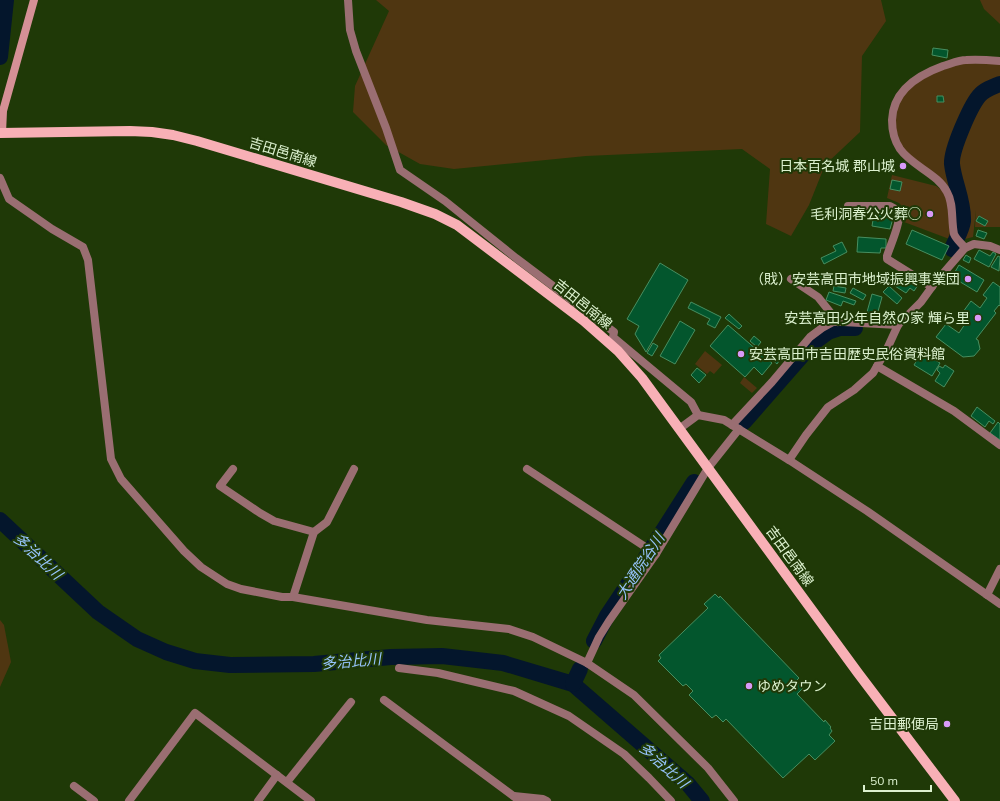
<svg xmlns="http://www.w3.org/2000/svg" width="1000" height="801" font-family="Mulish,'Noto Sans JP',sans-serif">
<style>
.green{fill:#4f3611}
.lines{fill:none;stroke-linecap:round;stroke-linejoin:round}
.stream{stroke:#45585d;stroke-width:2.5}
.river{stroke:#04162c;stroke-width:16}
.building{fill:#03562d;stroke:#478e60}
.street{stroke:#9a6e72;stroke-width:8}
.secondary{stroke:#d59096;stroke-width:8}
.primary{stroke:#f8b0b6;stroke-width:10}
.poi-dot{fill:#d89af8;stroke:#1f3907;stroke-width:1.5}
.labels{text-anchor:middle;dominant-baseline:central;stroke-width:4;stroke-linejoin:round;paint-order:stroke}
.street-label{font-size:14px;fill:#dcf1cf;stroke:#1f3907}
.poi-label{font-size:14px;fill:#dcf1cf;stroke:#1f3907;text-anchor:end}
.water-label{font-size:15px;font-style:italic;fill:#96c3fb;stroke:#1f3907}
</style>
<rect width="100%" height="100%" fill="#1f3907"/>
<!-- green -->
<g class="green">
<path d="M376,0H881L886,21L862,56L860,132L825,165L809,205L791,236L766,224L770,169L742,149L586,156L454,169L420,164L386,145L353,112L355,86L389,11Z"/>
<path d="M980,0H1000V24L984,9Z"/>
<path d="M963,63L1000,64V227H975L976,210L973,237L965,239L957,229L954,202L952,193L946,184L911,157L902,146L896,130V117L897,105L908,90L927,75Z"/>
<path d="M892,175L936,186C939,188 944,191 945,195C950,205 950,228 952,240L904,222V208L899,203L887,198Z"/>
<path d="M705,351L722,365L714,374L710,371L707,374L695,364Z"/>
<path d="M744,377L757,388L752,393L740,383Z"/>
<path d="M0,620L4,625L11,662L0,687Z"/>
</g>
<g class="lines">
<!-- stream -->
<path class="stream" d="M990,87L1000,79"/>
<!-- river -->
<g class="river">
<path d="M0,57L6,0"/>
<path d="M952,249C955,241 962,230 963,221C964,201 954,183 952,164C951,150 970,107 979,96C984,90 992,87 1000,84"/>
<path d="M744,422L813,343L828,332L840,328H855"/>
<path d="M0,520L98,612L137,639L166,652L195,661L230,665L314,664L391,657L442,656L503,663L573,684L688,784L702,801"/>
<path d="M594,641L607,616L645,559L694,482"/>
<path d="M573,684L580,669"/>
</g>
</g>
<!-- building -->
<g class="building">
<path d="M933,48L948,50L947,58L932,55Z"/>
<path d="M937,96H943L944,102H937Z"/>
<path d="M892,180L902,182L900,191L890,189Z"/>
<path d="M874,214L893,218L890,229L872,226Z"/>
<path d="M979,216L988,221L985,226L976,221Z"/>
<path d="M912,230L949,246L942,260L906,244Z"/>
<path d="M978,230L987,233L984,239L976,236Z"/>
<path d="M858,237L886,239V248H881L880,253L857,252Z"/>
<path d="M842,242L847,252L824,264L821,258L836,251L833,246Z"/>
<path d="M979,250L990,256L993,252L996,254L989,267L974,259Z"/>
<path d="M966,255L971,258L969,263L963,260Z"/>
<path d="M998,256L1000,257L999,271L991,267Z"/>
<path d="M660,263L688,280L646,352L635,334L639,326L627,319Z"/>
<path d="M959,265L984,280L977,292L952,277Z"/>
<path d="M896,271L918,285L914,291L910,288L906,293L895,286L897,283L891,279Z"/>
<rect x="820" y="273" width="15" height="5"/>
<path d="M993,282L1000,287V306L999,305L994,311L996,313L976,339L978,340L980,349L974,356L963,357L936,337L946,324L959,333L967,321L960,316L971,301L980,308L987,298L983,295Z"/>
<path d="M834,286L846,288L845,293L833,291Z"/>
<path d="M889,286L902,298L897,304L883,292Z"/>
<path d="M853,288L866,295L863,300L850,293Z"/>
<path d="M829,292L856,301L854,305L843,301L841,306L826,300Z"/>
<path d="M872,294L882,297L877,315L867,312Z"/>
<path d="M691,302L721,317L715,328L707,324L710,319L688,308Z"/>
<path d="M729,314L742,326L739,329L725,318Z"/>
<path d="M680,321L695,330L675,364L660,356Z"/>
<path d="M728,325L772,363L762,375L754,367L745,377L710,346Z"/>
<path d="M754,336L761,342L757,347L750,341Z"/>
<path d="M653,343L658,346L652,356L647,353Z"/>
<path d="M922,352L940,363L932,376L914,365Z"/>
<path d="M772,355L779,361L777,364L769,357Z"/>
<path d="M945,365L954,371L944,387L935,381L940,373L937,370L939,366L943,368Z"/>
<path d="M697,368L706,375L699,383L691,375Z"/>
<path d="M977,407L995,421L993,424L989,421L985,427L971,416Z"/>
<path d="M998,422L1000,424V440L990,433Z"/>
<path d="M715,594L719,598L720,596L799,678L796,681L803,688L797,694L824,722L825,720L831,727L830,728L832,731L829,735L835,741L815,760L809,754L783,778L726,719L723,722L716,715L712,718L689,695L693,691L686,684L683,686L658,661L661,658L659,655L708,608L704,604Z"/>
</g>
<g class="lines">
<!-- street -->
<g class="street">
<path d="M348,0L350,30L356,51L386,128L400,170L445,201L516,258L614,332L613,337L691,402L698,415"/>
<path d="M0,178L9,199L52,229L83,247L88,260L111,459L121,479L184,551L201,567L227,584L241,589L282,597H293L427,620L509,629L533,637L587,663L634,695L708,768L734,801"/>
<path d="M848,206H890C894,208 898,210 899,215C900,225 890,246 887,256V259L932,287"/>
<path d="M965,248C962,244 956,239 954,234C951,220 954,204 947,192C938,174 912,166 900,149C894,140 892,130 892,120C893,90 918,75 943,66C950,64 959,60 966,60C978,59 989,60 1000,61"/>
<path d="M791,279L818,297L838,322"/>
<path d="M877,366L954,411L1000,445"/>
<path d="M732,425L772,382L810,337L822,328L833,322H843L898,325"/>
<path d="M679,429L698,415L724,420L789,460L867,511L1000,604"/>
<path d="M789,460L806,435L828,407L854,390L873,373L887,349L898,325L921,302L934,284L965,248L974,244L990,246L1000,250"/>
<path d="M233,469L220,486L260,513L274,521L314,532"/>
<path d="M527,469L656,554L708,468L739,429"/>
<path d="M987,595L1000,569"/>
<path d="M293,597L314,532L327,522L354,469"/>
<path d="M587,663L599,637L609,621L656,554"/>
<path d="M399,668L438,673L514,691L569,716L624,754L649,778L671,801"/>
<path d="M384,700L520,801"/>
<path d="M287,782L351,702"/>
<path d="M74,786L94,801"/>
<path d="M514,796L543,799L547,801"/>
<path d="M129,801L195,713L311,801"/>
<path d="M258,801L277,775"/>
</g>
<!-- secondary -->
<path class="secondary" d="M2,133L3,111L34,0"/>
<!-- primary -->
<path class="primary" d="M0,133L130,131L152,132L173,135L197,141L401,202L435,214L457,225L584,321L618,351L642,378L858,673L955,801"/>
</g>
<!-- markers -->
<g class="poi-dot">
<circle cx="903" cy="166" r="4"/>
<circle cx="930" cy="214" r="4"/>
<circle cx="968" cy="279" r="4"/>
<circle cx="978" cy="318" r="4"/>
<circle cx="741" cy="354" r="4"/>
<circle cx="749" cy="686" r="4"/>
<circle cx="947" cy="724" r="4"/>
</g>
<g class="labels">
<!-- street labels -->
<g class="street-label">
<text transform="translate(283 152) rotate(17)">吉田邑南線</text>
<text transform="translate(583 304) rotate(39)">吉田邑南線</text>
<text transform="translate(790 556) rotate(54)">吉田邑南線</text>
</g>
<!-- poi labels -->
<g class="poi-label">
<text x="895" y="166">日本百名城 郡山城</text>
<text x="922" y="214">毛利洞春公火葬○</text>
<text x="960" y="279">（戝）安芸高田市地域振興事業団</text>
<text x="970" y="318">安芸高田少年自然の家 輝ら里</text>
<text x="749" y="354" text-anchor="start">安芸高田市吉田歴史民俗資料館</text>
<text x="757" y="686" text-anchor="start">ゆめタウン</text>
<text x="939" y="724">吉田郵便局</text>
</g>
<!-- water labels -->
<g class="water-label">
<text transform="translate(38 556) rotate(43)">多治比川</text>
<text transform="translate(640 566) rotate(-57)">大通院谷川</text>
<text transform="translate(351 661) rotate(-5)">多治比川</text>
<text transform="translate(664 765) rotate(42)">多治比川</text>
</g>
</g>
<!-- scale -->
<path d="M864 785v6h67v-6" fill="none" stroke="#dcf1cf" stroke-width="2"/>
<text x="870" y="785" font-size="12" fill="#dcf1cf" stroke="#1f3907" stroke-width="3" paint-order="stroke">50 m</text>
</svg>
